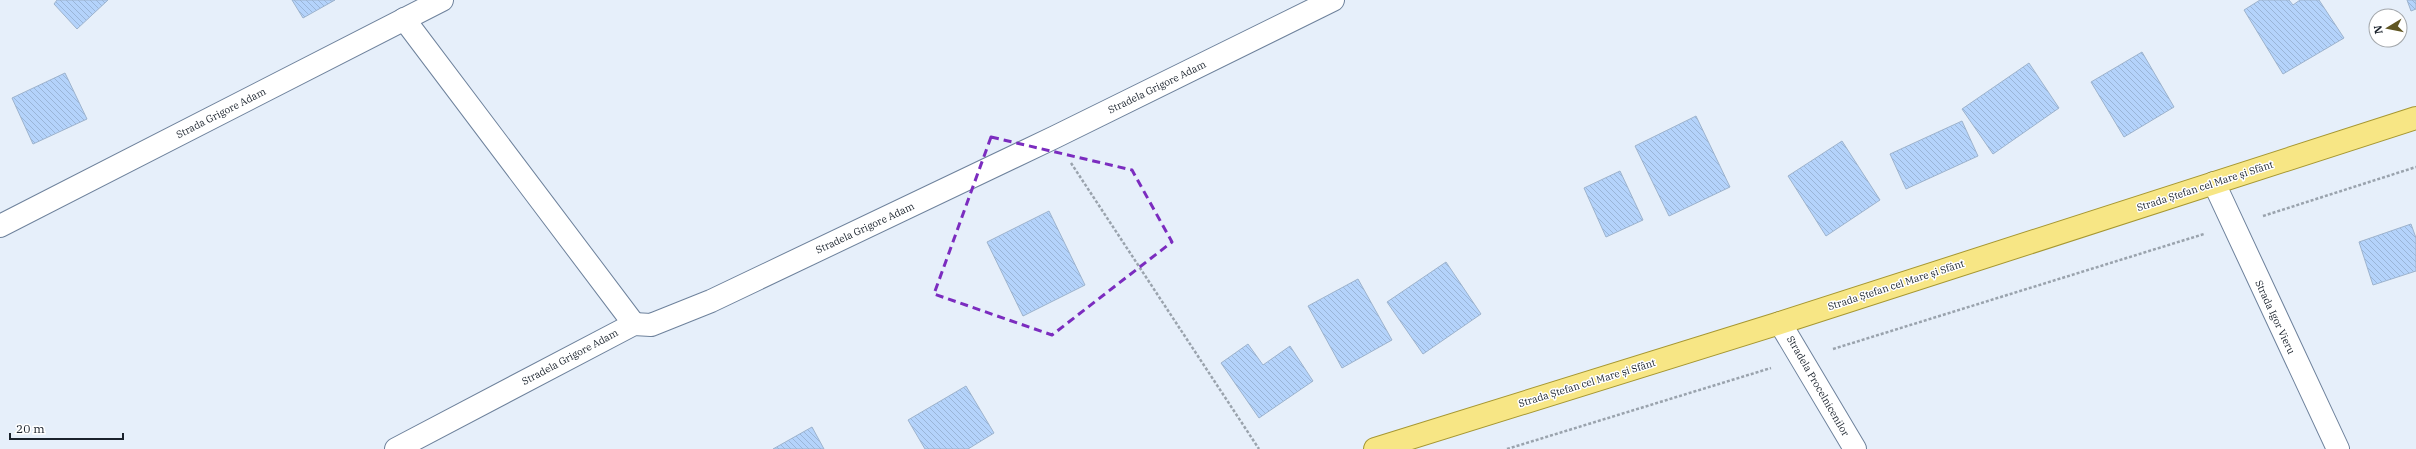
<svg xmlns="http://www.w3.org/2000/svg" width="2416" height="449" font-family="'IBM Plex Serif',serif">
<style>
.building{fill:url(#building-back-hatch);stroke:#9db3cd}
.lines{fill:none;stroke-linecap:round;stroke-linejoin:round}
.minor-casing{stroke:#6e829c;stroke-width:24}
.major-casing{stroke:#a69731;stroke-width:24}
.path{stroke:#9aa3ad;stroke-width:2.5;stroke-dasharray:3 2;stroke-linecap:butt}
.minor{stroke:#fff;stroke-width:22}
.major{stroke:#f7e685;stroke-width:22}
.marked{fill:none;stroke:#7b2cbf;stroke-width:3;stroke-dasharray:8 5;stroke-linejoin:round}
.labels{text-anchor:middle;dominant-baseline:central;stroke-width:3;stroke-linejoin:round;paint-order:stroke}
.street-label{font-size:10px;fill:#1a222c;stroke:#fff}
</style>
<defs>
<pattern id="building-back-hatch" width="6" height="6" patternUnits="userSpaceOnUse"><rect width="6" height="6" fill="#b4d3fb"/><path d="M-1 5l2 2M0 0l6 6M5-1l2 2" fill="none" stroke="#9ab5d7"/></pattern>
</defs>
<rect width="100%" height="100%" fill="#e6effa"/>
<!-- building -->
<g class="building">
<path d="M57,0H108L77,29L54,4Z"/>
<path d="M292,0H335L303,18Z"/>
<path d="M2260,0H2289L2293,5L2300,0H2319L2344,38L2283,74L2244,10Z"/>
<path d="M2407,0H2416V9L2411,11Z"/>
<path d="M2142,52L2174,107L2124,137L2091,82Z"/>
<path d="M2029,63L2059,108L1993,154L1962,109Z"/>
<path d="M65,73L87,119L33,144L12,98Z"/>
<path d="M1696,116L1730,187L1669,216L1635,146Z"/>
<path d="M1962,121L1978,156L1906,189L1890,154Z"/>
<path d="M1842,141L1880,200L1826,236L1788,176Z"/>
<path d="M1620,171L1643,220L1606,237L1584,188Z"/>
<path d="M1049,211L1085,285L1023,316L987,242Z"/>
<path d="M2411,224L2416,238V271L2373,285L2359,242Z"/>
<path d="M1446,262L1481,314L1423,354L1387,302Z"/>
<path d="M1358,279L1392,340L1342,368L1308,306Z"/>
<path d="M1248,344L1263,365L1290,346L1313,381L1259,418L1221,363Z"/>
<path d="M966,386L994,433L968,449H925L908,420Z"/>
<path d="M812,427L824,449H773Z"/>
</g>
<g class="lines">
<!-- minor casing -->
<g class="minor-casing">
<g id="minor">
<path d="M404,19L634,324"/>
<path d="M2214,183L2338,449"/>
<path d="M0,226L442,0"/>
<path d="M1780,323L1855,449"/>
<path d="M396,449L634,324L651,325L711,301L1055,137L1333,0"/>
</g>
</g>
<!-- major casing -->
<g class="major-casing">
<path id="major" d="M1375,449L1780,323L2416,118"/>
</g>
<!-- path -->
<g class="path">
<path d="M1071,163L1259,449"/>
<path d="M2263,216L2416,167"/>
<path d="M1833,349L2204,234"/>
<path d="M1507,449L1771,368"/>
</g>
<!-- minor -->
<use href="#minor" class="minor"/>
<!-- major -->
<use href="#major" class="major"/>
</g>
<!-- marked area -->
<path class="marked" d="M991,137L1132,170L1172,242L1052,335L934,294Z"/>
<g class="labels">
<!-- street labels -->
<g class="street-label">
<text transform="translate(1157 87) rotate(-26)">Stradela Grigore Adam</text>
<text transform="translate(221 113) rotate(-27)">Strada Grigore Adam</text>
<text transform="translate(2205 186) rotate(-18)">Strada Ștefan cel Mare și Sfânt</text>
<text transform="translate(865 228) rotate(-25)">Stradela Grigore Adam</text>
<text transform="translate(1896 285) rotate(-18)">Strada Ștefan cel Mare și Sfânt</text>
<text transform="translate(2275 317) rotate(65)">Strada Igor Vieru</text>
<text transform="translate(570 357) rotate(-28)">Stradela Grigore Adam</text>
<text transform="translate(1587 383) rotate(-17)">Strada Ștefan cel Mare și Sfânt</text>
<text transform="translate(1818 386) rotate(60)">Stradela Procelnicenilor</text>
</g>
</g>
<!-- north arrow -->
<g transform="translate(2388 28) rotate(260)"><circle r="19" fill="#ffffff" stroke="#a3a7ab"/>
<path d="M0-3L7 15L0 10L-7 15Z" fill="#605622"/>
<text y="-6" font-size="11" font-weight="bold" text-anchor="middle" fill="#1a222c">N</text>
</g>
<!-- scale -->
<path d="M10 433v6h113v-6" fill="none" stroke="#1a222c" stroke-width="2"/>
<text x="16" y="433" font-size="12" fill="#1a222c" stroke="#ffffff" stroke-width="3" paint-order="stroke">20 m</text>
</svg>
